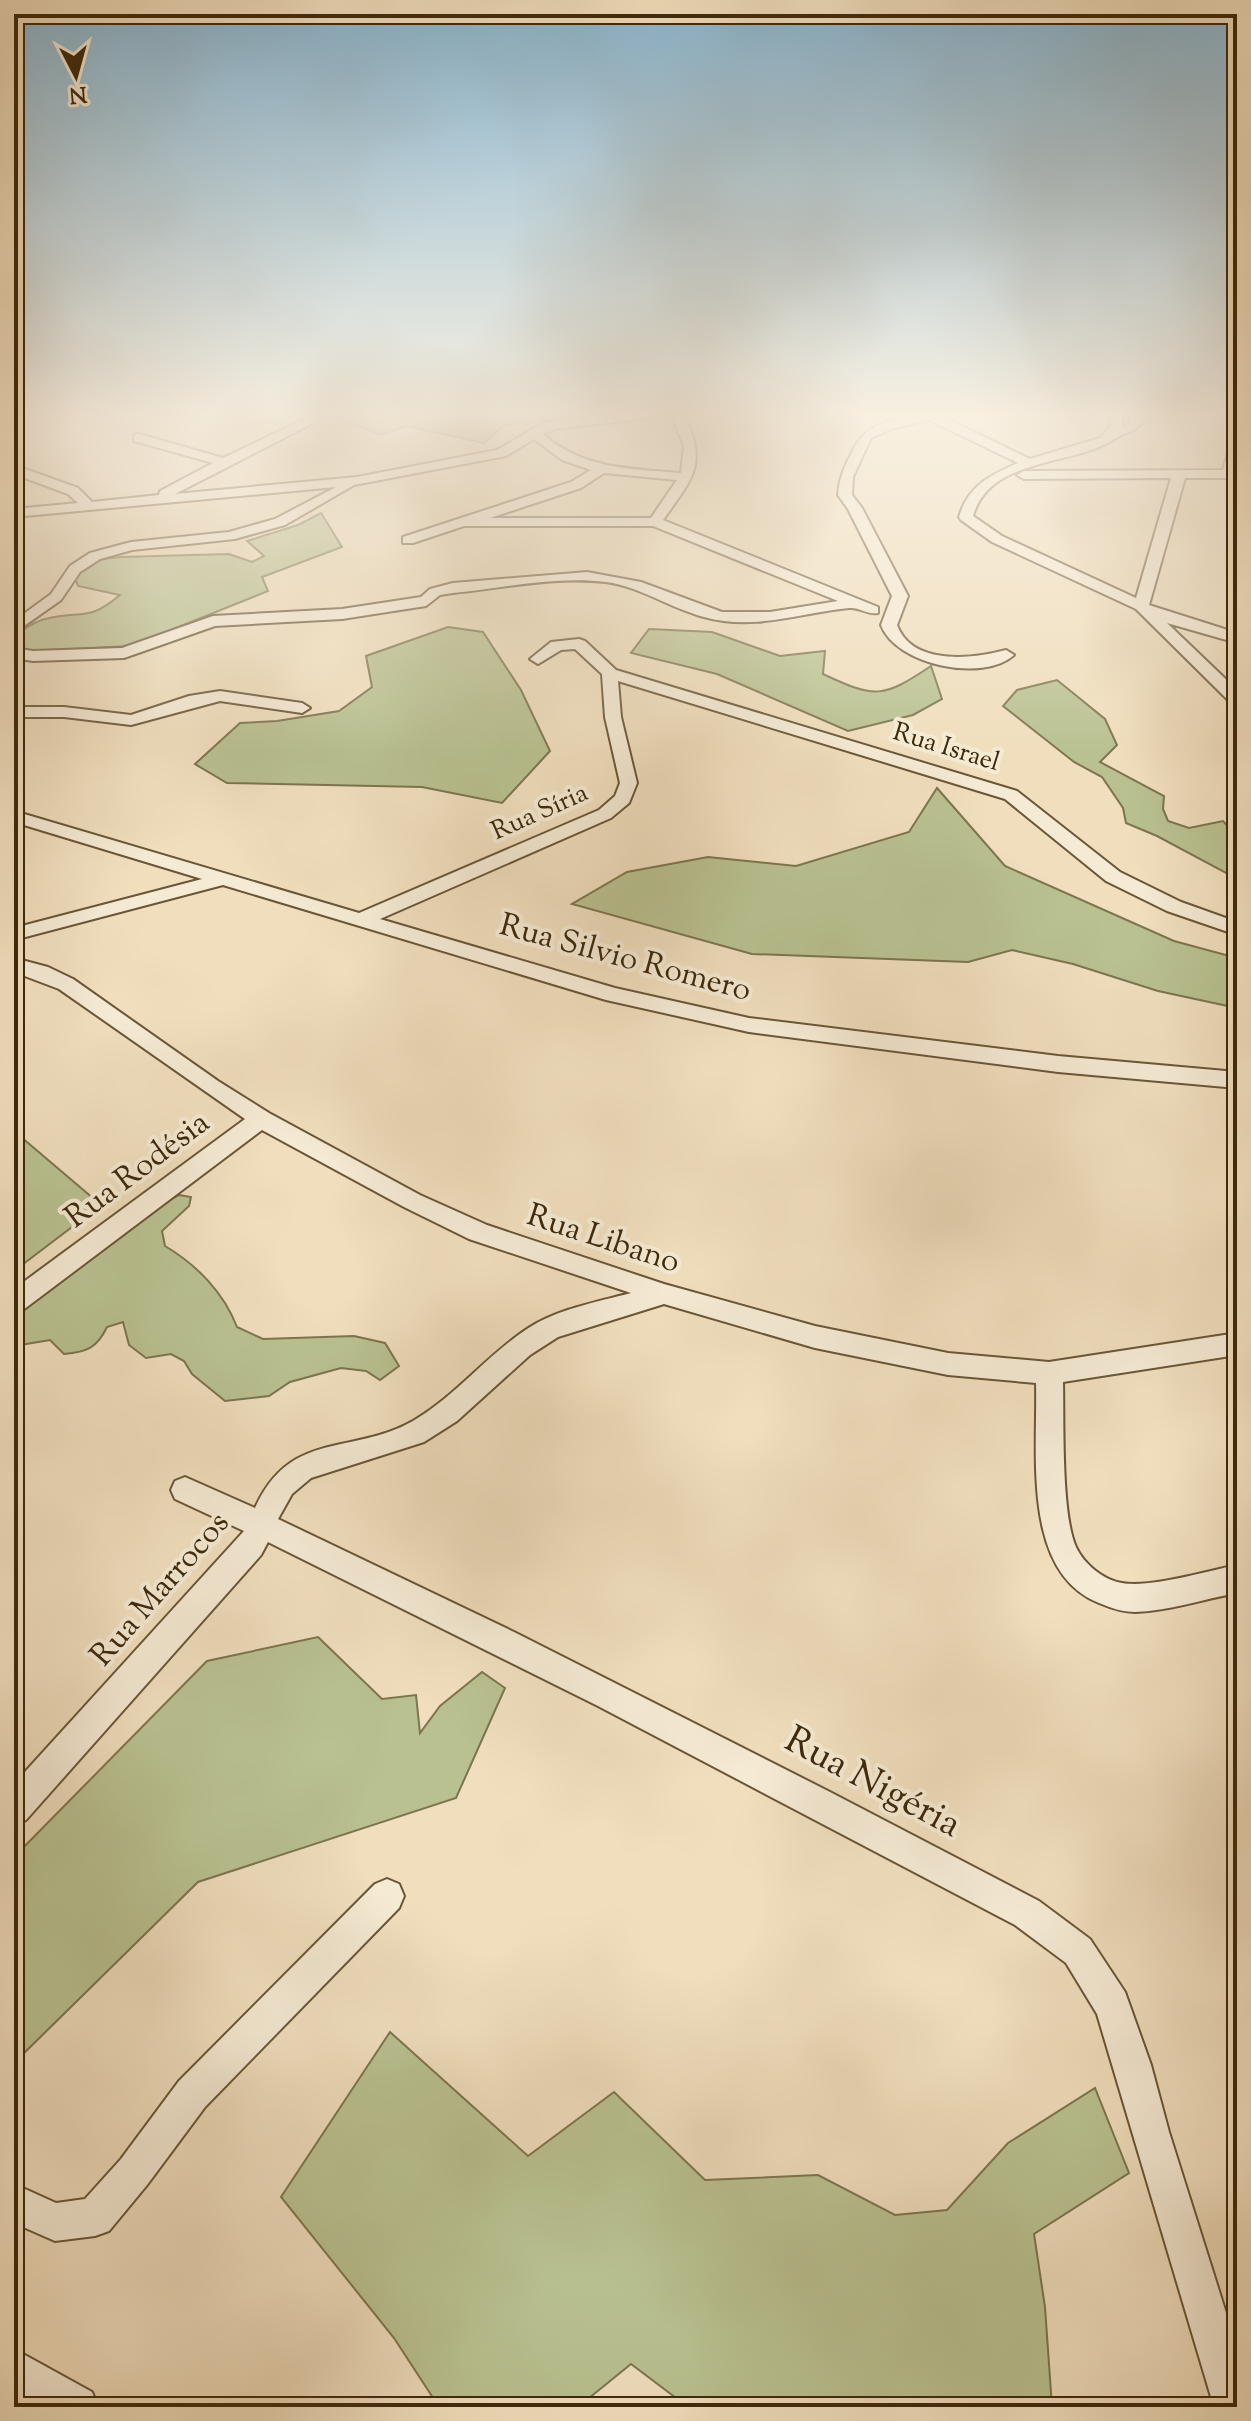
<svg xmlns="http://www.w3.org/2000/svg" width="1251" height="2421" font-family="'Sorts Mill Goudy',serif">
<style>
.green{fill:#b9c191;stroke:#7c754e;stroke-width:2}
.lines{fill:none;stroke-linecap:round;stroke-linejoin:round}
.minor-casing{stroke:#6a5637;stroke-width:4}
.minor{fill:#f5ead4;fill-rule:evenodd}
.labels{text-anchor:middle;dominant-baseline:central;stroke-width:8;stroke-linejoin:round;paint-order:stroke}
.far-street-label{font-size:26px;fill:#3e290a;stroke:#f5ead4}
.street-label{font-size:32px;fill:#3e290a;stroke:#f5ead4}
.near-street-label{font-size:38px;fill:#3e290a;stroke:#f5ead4}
</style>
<rect width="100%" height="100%" fill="#f0debd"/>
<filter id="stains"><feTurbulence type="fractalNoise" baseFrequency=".0025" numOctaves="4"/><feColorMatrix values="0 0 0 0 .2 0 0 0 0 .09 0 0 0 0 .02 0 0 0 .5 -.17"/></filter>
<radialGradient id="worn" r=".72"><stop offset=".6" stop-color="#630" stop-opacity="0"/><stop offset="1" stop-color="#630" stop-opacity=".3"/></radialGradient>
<!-- green -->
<g class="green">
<path d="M330,414H607L505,425L484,443L407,426L381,435Z"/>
<path d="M321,513L342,547L262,577L268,591L131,646L28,651L14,643V636C25,629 36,620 49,618C84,611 89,621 120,595L78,586L74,575L94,560L120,557L229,554L252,562L264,556L247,541L298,525Z"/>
<path d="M448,627L483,632L521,690L550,751L502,803L422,787L227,783L195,764L240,723L277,721L339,711L372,687L366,656Z"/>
<path d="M649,629L712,632L780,656L825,651L823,674C876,699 883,698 931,666L942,699L913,715L848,731L717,674L631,653Z"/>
<path d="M1057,680L1105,719L1117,745L1100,762L1164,796L1163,809L1168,821L1189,828L1223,821L1237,836V868L1226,873L1157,836L1126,823L1123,808L1102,777L1074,762L1003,706L1017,690Z"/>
<path d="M937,788L1005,866L1174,941L1237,958V1008L1158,991L1073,964L1012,950L968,962L752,954L572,904L627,872L708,857L796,866L909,832Z"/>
<path d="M14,1131L101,1205L14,1271Z"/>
<path d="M179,1195L191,1197L189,1206L162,1231L165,1246C197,1265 224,1293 237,1327L263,1339L354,1336L385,1343L399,1366L380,1380L366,1371L341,1368L290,1382L269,1396L225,1401L192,1374L184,1361L171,1354L146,1358L129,1345L123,1322L107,1327C97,1348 87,1352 64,1354L50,1340L14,1346V1312L144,1212Z"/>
<path d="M318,1637L382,1699L416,1695L420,1733L440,1706L482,1672L505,1688L456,1798L198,1882L14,2063V1857L207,1661Z"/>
<path d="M390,2032L528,2156L614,2092L705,2180L818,2175L895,2215L947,2210L1008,2143L1095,2088L1129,2173L1034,2234L1045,2307L1052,2407H688L631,2364L578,2407H439L394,2338L281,2197Z"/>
</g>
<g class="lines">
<!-- minor casing -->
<g class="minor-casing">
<g id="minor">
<path d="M617,414H655L649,418L556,429L543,434C582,469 631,469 681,473L684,446L671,414H683C709,464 692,479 663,520L878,607V613C867,615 860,607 849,608C800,613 754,631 704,617C670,608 641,587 606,582C555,576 503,588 453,593L440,595L426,606L342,619L215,626L124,658L33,661L14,658V648L33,651L122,648L213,616L342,609L421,597L430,589L453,583L587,572L641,582L722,612H770L838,601L653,526H464L413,543H403V537L571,482L591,470L562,460L534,439L506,456L354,485L285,525L235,539L132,550L100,559L80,572L61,600L14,633V621L51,594L70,566L90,553L131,542L229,532L275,519L336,487L14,517V509L78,503L68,494L14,474V465L78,488L92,502L159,495L160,491L213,463L134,441V435L139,434L223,458L311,416L321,419L175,494L357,477L497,450L540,425L555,421ZM604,473L677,480L651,518H490L581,488Z"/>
<path d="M924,414H947L943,417L1030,459L1100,438L1111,426L1109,414H1121L1123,428L1130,422L1129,414H1141L1142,423C1134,433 1125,432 1116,438C1074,467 990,456 973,516L1002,536L1136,598L1171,478L1024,479L1017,475L1024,471L1223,470L1231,441L1237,437V478H1185L1149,605L1237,633V643L1167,623L1237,690V704L1231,703L1136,609L992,542L961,520L959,517C968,486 990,475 1018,463L929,420L894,428L871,438L853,477L852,495L862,508L908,596L897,625C912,666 973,659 1006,650L1014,655C983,683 896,665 881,625L892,596L848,509L838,495C839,479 844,468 851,454C867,420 890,421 924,414Z"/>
<path d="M579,639L585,641L616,670L1017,791L1120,872L1181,902L1237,922V935L1167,911L1106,881L1005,799L618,681L621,717L637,783L629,803L611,818L380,919L615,988L749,1018L1058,1056L1237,1072V1088L1058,1072L749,1032L606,1000L223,885L14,940V928L202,879L14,822V811L359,913L599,810L615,796L620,783L605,717L602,674L575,649L561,650L538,664L530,659L551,642Z"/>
<path d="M220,691L302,703L310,708L302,713L220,701L131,725L64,717H14V707H64L131,715L189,696Z"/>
<path d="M14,958L48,967L73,979L218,1081L269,1113L420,1195L487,1225L664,1284L815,1326L948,1353L1049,1362L1237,1333V1355L1063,1382C1064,1422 1061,1514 1076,1547C1084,1564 1103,1580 1122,1583C1151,1588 1207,1571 1237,1565V1593C1204,1599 1168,1611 1135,1612C1122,1612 1111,1608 1099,1603C1021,1572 1038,1452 1036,1383L948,1375L815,1348L664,1304L558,1337L530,1355L457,1421L424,1442L311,1478L292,1494L278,1519L514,1632L830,1792L1039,1901L1090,1939L1125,1992L1151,2065L1169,2132L1237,2348V2407H1214L1097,2014L1066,1963L1015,1925L598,1706L282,1549L268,1542L261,1555L26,1820L14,1824V1784L244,1531L175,1499L171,1490L175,1481L185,1477L255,1508C291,1429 351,1456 413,1421C456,1396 486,1356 527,1329C557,1309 597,1302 631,1293L469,1239L404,1207L262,1130L23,1310L14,1313V1289L245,1119L59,989L14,972Z"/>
<path d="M387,1879L399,1884L404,1896L399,1908L205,2107L147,2185L109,2231L95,2236L55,2241L14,2223V2184L56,2203L85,2199L121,2159L179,2081L375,1884Z"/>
<path d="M14,2349L92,2392L98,2407H38L14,2392Z"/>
</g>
</g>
<!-- minor -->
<use href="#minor" class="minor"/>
</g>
<!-- sky -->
<linearGradient id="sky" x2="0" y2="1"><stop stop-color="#89b7d3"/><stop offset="0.55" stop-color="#f8f0e1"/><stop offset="1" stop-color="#f8f0e1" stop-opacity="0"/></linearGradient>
<rect width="1251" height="753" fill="url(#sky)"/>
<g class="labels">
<!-- far-street labels -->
<g class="far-street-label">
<text transform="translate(946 748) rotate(17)">Rua Israel</text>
<text transform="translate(540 813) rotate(-24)">Rua Síria</text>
</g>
<!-- street labels -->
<g class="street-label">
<text transform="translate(625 959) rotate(15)">Rua Silvio Romero</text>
<text transform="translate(138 1171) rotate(-37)">Rua Rodésia</text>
<text transform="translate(603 1240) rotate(18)">Rua Libano</text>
<text transform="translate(161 1590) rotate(-49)">Rua Marrocos</text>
</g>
<!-- near-street labels -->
<g class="near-street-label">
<text transform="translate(872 1784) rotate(28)">Rua Nigéria</text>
</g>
</g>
<!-- margin -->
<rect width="1251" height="2421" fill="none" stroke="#f0debd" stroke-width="48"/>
<rect x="16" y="16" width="1219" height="2389" fill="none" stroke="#3e290a" stroke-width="4"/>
<rect x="24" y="24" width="1203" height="2373" fill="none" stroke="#3e290a" stroke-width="2"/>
<!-- north arrow -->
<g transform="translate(76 76) rotate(174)" stroke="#f5ead4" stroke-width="6" paint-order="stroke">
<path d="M0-6L14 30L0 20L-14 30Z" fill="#3e290a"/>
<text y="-12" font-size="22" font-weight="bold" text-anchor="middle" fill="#3e290a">N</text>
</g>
<rect width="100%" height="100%" filter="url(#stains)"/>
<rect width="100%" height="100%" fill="url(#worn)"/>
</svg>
